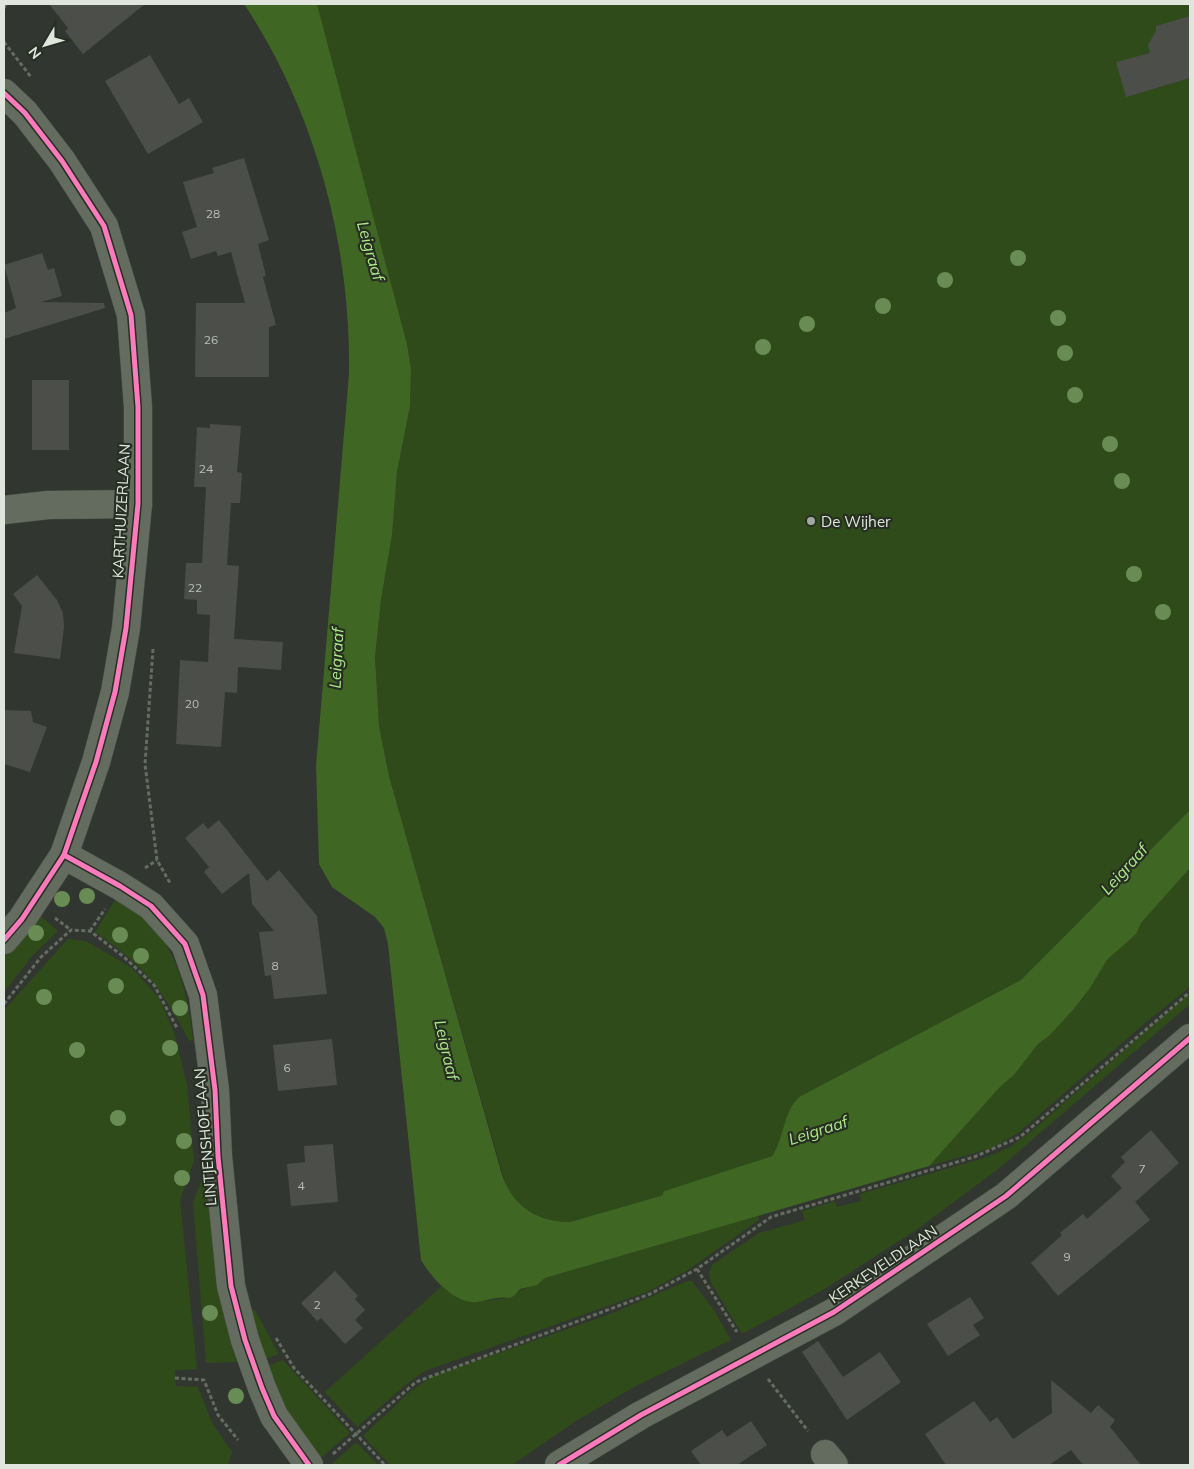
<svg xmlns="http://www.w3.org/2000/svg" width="1194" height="1469" font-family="Mulish,sans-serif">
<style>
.green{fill:#2f4b1a}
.water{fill:#3f6622}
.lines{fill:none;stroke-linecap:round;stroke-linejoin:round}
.stream{stroke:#3f6622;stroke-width:9}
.building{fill:#4b4e49}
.minor-casing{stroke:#4e514d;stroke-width:29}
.path{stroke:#656c61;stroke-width:3;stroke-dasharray:4 2.5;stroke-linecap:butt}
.minor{stroke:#636c5e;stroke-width:28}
.cycleway-casing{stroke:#272f23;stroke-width:8}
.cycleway{stroke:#fd7abc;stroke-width:5}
.tree{fill:#698c54}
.poi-dot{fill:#a3a8a1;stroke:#272f23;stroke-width:2}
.labels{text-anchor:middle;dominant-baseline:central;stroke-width:4.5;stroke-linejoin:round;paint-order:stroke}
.number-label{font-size:12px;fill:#bbbfb9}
.street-label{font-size:15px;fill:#e0e5de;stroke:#272f23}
.poi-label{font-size:15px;fill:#e0e5de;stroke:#272f23;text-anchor:start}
.water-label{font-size:16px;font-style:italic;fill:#acea87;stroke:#272f23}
</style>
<rect width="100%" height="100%" fill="#323630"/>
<!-- green -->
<g class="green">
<path d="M317,4H1190V810L1021,980L799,1097C789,1122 782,1155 757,1169L570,1222C541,1222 521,1210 506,1186L389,776L379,726L375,657L381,600L392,535L397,472L410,405L411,369L407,344Z"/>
<path d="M1190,868V987L1145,1023L1018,1133L992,1148L929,1166L1000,1087L1014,1075L1038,1044L1049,1036L1073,1010L1090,988L1107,960L1134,936L1141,923Z"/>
<path d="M117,897C128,906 141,913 150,923C180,956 188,998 193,1040L189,1041C163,989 143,965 95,932Z"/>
<path d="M36,912L58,931L33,955L4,992V958Z"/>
<path d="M68,939L86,941L132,968L159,998L174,1032L187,1084L194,1161L180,1200L197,1369L175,1370L176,1386L198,1387L212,1423L232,1452L228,1465H4V1010Z"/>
<path d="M1190,993V1004L997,1170L919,1228L823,1290L742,1334L711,1283L709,1272L712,1265L759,1233L805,1220L802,1211L835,1201L837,1207L861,1201L860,1194L984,1158L1010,1147L1033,1130Z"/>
<path d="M206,1168L238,1362L206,1363L193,1203Z"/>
<path d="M758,1216L759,1220L688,1270L647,1292L425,1371L409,1382L357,1427L325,1392L442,1286L459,1297L476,1302L509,1298C515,1296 517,1291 523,1289C534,1284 534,1287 545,1278Z"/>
<path d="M687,1281H692L714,1310L731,1340L634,1387L576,1421L512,1465H390L363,1436L412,1390L433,1376L613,1313Z"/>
<path d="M255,1310L279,1354L261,1361L247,1312Z"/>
<path d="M283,1360L350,1433L316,1462L300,1438L264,1367Z"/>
<path d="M357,1443L378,1465H331L353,1445Z"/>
</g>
<!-- water -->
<path class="water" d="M244,4H317L407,344L411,369L410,406L397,472L392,535L381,600L375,657L379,726L389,776L502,1175C513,1206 537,1222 570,1222L762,1167C786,1149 779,1117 799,1097L1021,980L1190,810V868L1141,923L1136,934L1107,960L1090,988L1073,1010L1049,1036L1038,1044L1014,1075L1000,1087L929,1166L545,1278L537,1285L520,1289L514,1296L509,1298C498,1296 488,1300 477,1302C454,1304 431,1277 421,1260L388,944L384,928L375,917L332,887L319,864L316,766L349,374C351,245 315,111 244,4Z"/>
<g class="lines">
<!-- stream -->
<path class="stream" d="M667,1195L778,1159"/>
</g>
<!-- building -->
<g class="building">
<path d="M49,4H145L83,54L65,31L68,28Z"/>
<path d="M1190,16V78L1126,97L1116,62L1150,53L1148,45L1156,31V26Z"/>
<path d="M150,55L179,104L189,98L203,122L148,154L105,81Z"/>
<path d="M244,158L269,240L258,244L266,276L263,277L276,325L269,327V377H195L196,303H245L231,252L218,256L216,251L191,259L182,232L197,227L183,182L214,173L212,168Z"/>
<path d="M42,253L48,270L54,268L62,296L41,302L104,303L105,308L4,339V313L16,308L4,265Z"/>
<rect x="32" y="380" width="37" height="70"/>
<path d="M210,424L241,426L237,472L242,473L240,503H231L227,565L239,566L234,639L283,642L281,670L238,667L237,693L225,692L221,747L176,744L180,660L208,662L210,615L197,614V600L184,599L186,563H202L206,487H194L197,427L210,428Z"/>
<path d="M37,575L57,600L63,613L64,627L60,659L14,653L22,606L13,594Z"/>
<path d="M4,710L31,711L33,722L47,727L30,772L4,764Z"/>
<path d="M219,820L267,881L279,870L317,916L327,994L274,999L271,975L265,976L259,932L274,931L252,904L249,873L222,894L204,872L209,867L185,838L203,823L208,829Z"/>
<path d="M332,1039L337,1085L278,1091L273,1045Z"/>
<path d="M1151,1130L1179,1163L1135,1202L1132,1198L1150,1220L1058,1296L1031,1263L1062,1235L1060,1233L1083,1214L1087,1219L1122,1188L1111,1176L1125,1162L1121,1157Z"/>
<path d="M333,1144L338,1202L291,1206L287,1164L305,1162L304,1146Z"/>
<path d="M335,1271L358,1296L355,1299L365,1310L355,1320L363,1328L345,1344L321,1318L317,1321L301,1303Z"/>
<path d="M970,1297L984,1318L973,1325L980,1335L948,1356L927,1324Z"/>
<path d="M818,1341L843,1377L880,1352L901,1382L847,1420L802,1352Z"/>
<path d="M1051,1380L1091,1413L1098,1405L1115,1420L1110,1427L1141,1465H1083L1071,1450L1049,1465H946L925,1434L974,1401L990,1422L997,1417L1013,1439L1052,1413Z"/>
<path d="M751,1421L767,1445L737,1465H701L691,1451L722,1430L727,1437Z"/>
</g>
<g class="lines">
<!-- minor casing -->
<g class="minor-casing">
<g id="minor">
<path d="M4,93L25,113L62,161L104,226L131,315L138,407V504L126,628L115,692L96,762L64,855L22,919L4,940"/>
<path d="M4,510L48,505L138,504"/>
<path d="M64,855L120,886L151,906L185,944L203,995L215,1090L218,1156L231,1286L245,1340L262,1388L274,1416L309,1465"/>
<path d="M825,1454L834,1465"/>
<path d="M559,1465L641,1415L834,1312L1006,1196L1190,1038"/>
</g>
</g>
<!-- path -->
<g class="path">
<path d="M4,8L6,4"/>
<path d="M4,42L31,77"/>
<path d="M153,649L145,764L157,860L170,883"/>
<path d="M145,868L157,860"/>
<path d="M55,918L71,930"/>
<path d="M90,931L105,909"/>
<path d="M4,1004L41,957L71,930L90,931L124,957L154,985L177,1028"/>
<path d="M697,1269L737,1332"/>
<path d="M276,1338L294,1368L385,1465"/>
<path d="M175,1378L204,1380L218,1415L238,1440"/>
<path d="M768,1379L808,1431"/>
<path d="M333,1454L416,1382L650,1294L697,1269L771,1217L974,1157L1020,1137L1190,992"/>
</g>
<!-- minor -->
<use href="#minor" class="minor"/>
<!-- cycleway casing -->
<g class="cycleway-casing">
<g id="cycleway">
<path d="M4,93L25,113L62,161L104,226L131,315L138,407V504L126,628L115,692L96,762L64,855L22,919L4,940"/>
<path d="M64,855L120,886L151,906L185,944L203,995L215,1090L218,1156L231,1286L245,1340L262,1388L274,1416L309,1465"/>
<path d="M559,1465L641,1415L834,1312L1006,1196L1190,1038"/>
</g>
</g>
<!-- cycleway -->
<use href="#cycleway" class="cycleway"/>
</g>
<!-- trees -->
<g class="tree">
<circle cx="1018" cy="258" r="8"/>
<circle cx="945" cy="280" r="8"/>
<circle cx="883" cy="306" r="8"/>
<circle cx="1058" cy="318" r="8"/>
<circle cx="807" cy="324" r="8"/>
<circle cx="763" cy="347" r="8"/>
<circle cx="1065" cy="353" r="8"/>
<circle cx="1075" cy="395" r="8"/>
<circle cx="1110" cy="444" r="8"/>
<circle cx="1122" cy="481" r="8"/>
<circle cx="1134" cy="574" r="8"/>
<circle cx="1163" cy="612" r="8"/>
<circle cx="87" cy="896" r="8"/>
<circle cx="62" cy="899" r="8"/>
<circle cx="36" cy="933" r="8"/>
<circle cx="120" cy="935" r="8"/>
<circle cx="141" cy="956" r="8"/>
<circle cx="116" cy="986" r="8"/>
<circle cx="44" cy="997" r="8"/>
<circle cx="180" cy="1008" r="8"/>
<circle cx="170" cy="1048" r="8"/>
<circle cx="77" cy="1050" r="8"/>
<circle cx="118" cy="1118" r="8"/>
<circle cx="184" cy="1141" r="8"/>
<circle cx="182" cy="1178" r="8"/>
<circle cx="210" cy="1313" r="8"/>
<circle cx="236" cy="1396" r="8"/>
</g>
<!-- markers -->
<circle class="poi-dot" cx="811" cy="521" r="5"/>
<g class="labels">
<!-- number labels -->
<g class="number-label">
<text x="213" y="213">28</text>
<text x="211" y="339">26</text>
<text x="206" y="468">24</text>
<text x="195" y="587">22</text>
<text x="192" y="703">20</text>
<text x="275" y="965">8</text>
<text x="287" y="1067">6</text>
<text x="1142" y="1168">7</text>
<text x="301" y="1185">4</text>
<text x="1067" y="1256">9</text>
<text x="317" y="1304">2</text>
</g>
<!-- street labels -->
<g class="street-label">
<text transform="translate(121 511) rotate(-87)">KARTHUIZERLAAN</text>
<text transform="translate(205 1137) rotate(-95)">LINTJENSHOFLAAN</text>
<text transform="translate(883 1264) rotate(-34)">KERKEVELDLAAN</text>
</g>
<!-- poi labels -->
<g class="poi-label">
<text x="821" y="521">De Wijher</text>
</g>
<!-- water labels -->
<g class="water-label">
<text transform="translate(371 251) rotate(74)">Leigraaf</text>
<text transform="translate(336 658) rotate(-87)">Leigraaf</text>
<text transform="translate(1124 869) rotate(-48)">Leigraaf</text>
<text transform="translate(447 1050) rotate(77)">Leigraaf</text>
<text transform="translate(818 1130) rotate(-18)">Leigraaf</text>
</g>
</g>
<!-- border -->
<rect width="1194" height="1469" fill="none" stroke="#e0e5de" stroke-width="10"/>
<!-- north arrow -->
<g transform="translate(45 45) rotate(232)" stroke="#272f23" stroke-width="4" paint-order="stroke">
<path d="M0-4L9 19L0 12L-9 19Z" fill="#e0e5de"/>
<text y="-8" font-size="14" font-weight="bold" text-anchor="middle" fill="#e0e5de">N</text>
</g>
</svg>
